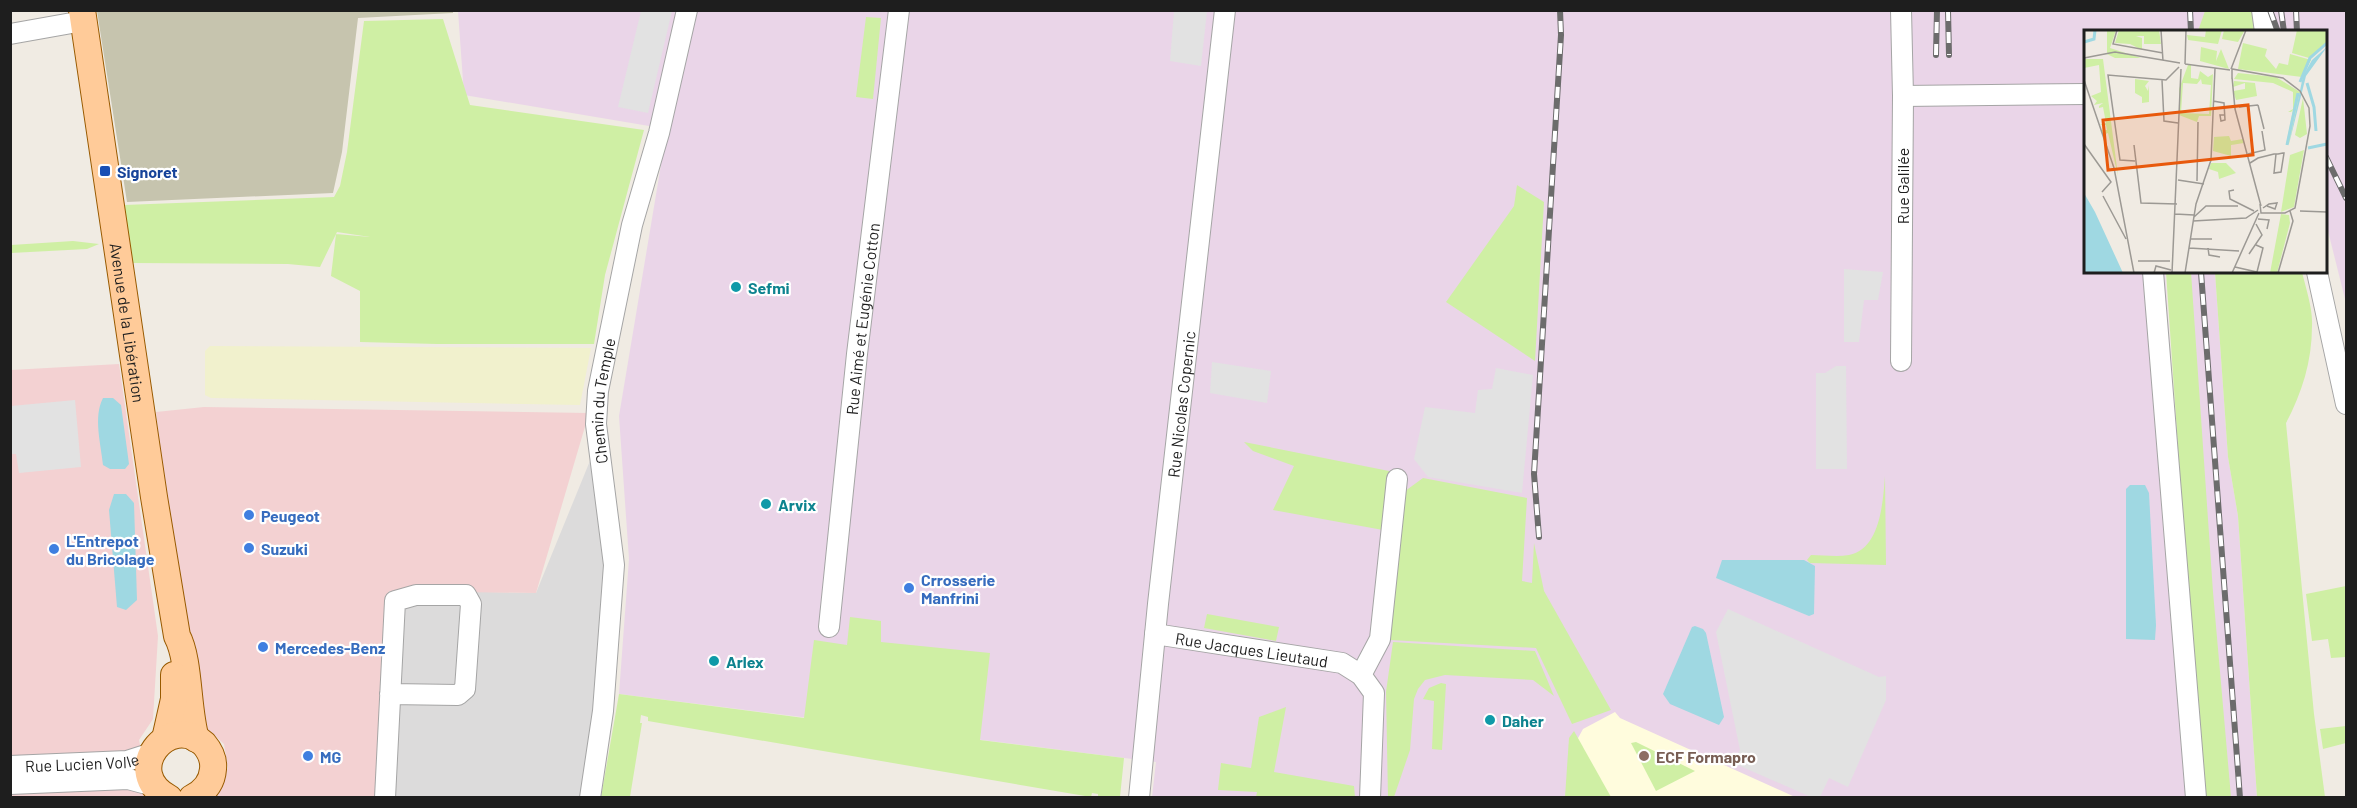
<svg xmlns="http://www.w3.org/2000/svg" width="2357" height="808" font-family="Barlow,sans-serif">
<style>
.residential{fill:#dcdbdb}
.commercial{fill:#f3d1d2}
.industrial{fill:#ead5e8}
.education{fill:#fffcdd}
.construction{fill:#c6c4ae}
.farmland{fill:#f1f1cd}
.grass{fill:#cfefa4}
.parking{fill:#e2e2e2}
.water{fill:#9fd8e2}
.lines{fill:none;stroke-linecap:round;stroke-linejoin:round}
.minor-casing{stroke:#a5a5a5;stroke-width:22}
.major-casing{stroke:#985a00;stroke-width:28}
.minor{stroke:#fff;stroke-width:20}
.major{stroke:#ffcb99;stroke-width:26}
.rail-casing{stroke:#6c6c6c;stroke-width:6}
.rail{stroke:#fff;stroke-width:4;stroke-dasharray:11;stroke-linecap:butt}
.transit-dot{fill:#1a4fb4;stroke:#fff;stroke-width:2}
.culture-dot{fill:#0f9aa8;stroke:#fff;stroke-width:2}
.shop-dot{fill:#3f7fe0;stroke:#fff;stroke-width:2}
.education-dot{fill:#8d6e63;stroke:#fff;stroke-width:2}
.labels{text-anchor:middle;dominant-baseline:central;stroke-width:4.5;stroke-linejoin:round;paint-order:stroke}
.transit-label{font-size:16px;font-weight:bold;fill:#164399;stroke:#fff;text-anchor:start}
.street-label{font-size:16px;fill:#1e1e1e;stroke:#fff}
.culture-label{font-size:16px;font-weight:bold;fill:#0d838f;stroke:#fff;text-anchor:start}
.shop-label{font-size:16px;font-weight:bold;fill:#366cbe;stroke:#fff;text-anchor:start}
.education-label{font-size:16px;font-weight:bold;fill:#785e54;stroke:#fff;text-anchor:start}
.inset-river{fill:none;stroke:#9fd8e2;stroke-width:3}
.inset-road{fill:none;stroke:#9c9994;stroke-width:1.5}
.view{fill:#e8590c;fill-opacity:0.15;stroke:#e8590c;stroke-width:3}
.inset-edge{fill:none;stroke:#1e1e1e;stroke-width:3}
</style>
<rect width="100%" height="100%" fill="#f0ebe3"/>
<!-- residential -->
<path class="residential" d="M594,451L608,563L589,754L580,797L377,798L389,590L536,593Z"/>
<!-- commercial -->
<g class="commercial">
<path d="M119,364L158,636L153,719L139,740L151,797L11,798V370Z"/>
<path d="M204,407L589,413L536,593L389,591L377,797H209L228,768L224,744L204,726L175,583L156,412Z"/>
</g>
<!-- industrial -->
<g class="industrial">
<path d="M458,11H2251L2254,31L2086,32V272H2165L2200,797H1152L1156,762L619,694L629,559L619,416L667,129L464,95Z"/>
<path d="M2252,11H2346V303L2326,223V32L2260,31Z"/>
<path d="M2183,272H2215L2228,457L2238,516L2257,797H2229Z"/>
</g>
<!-- education -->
<path class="education" d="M1615,712L1620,718L1795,797H1599L1577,740L1583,729Z"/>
<!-- construction -->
<path class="construction" d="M453,11V13L358,18L342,152L333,193L127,202L97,11Z"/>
<!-- farmland -->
<path class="farmland" d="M210,346L591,348L580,405L211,398L205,395V351Z"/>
<!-- grass -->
<g class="grass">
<path d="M2205,11H2252L2256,31H2198Z"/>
<path d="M866,17L881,18L873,99L856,97Z"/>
<path d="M443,19L470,105L644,130L605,275L594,344H437L360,342V291L331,276L336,234L370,237L337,232L320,267L288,264L133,263L124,205L334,197L340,186L347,152L364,21Z"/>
<path d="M1517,185L1544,202L1535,361L1446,302L1514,206Z"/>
<path d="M73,241L99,244L87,249L11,253V245Z"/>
<path d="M2166,272H2191L2213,592L2231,797H2204L2193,667Z"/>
<path d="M2215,272H2302C2306,289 2313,309 2312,326C2312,361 2302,393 2286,423L2314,714L2325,797H2257L2238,516L2228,457Z"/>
<path d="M1244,442L1389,471L1383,530L1273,510L1294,466L1253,451Z"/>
<path d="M1885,476L1886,565L1810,563L1807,560L1811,555C1823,555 1837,557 1849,555C1881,549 1883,500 1885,476Z"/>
<path d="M1423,478L1527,498L1522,581L1532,583L1534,543L1544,591L1611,710L1572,724L1536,648L1390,640L1401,494Z"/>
<path d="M2346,586V657L2331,658L2328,639L2312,641L2306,594Z"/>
<path d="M1207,614L1279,627L1276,641L1204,628Z"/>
<path d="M850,617L881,621V642L990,653L980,740L1124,758L1120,797H1098V794L1092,793L1091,797L648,721V717L641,715L640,723H642L630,797H601L619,694L804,718L814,640L847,645Z"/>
<path d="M1393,642L1535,651L1554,696L1533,680L1445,675L1425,680L1418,689L1414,699L1410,750L1394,797H1388L1386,692Z"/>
<path d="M1441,683L1446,684L1442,750L1432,749L1434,701L1423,699L1429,688Z"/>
<path d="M1286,707L1274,772L1354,786L1355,797H1256L1257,792L1218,790L1221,763L1251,768L1259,717Z"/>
<path d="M2346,726V743L2323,749L2320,729Z"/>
<path d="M1574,731L1611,797H1565L1569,738Z"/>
<path d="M1636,742L1695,771L1656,791L1631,743Z"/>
</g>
<!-- parking -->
<g class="parking">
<path d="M641,11H672L648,113L618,107Z"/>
<path d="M1174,11H1207L1201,66L1170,61Z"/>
<path d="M1844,269L1883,272L1878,300H1864L1859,342H1844Z"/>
<path d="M1212,362L1271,371L1267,403L1210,393Z"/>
<path d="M1836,366H1846L1847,469H1816V373H1825Z"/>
<path d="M1496,368L1533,375L1522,493L1428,477L1414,459L1425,407L1475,413L1478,390L1492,389Z"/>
<path d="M75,400L81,467L19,473L16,454H11V406Z"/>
<path d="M1728,609L1879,677L1886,676V700L1848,787L1829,778L1820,797H1811L1733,763L1740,750L1716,632Z"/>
</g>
<!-- water -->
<g class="water">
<path d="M103,398H113L121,405L129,464L125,469H110L103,465C101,444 93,417 103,398Z"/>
<path d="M2130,485H2145L2149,493L2156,625L2155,640L2126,639V489Z"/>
<path d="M114,494H126L134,503L137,600L126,610L117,607L109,510Z"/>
<path d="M1722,560H1804L1815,566L1814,614L1809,616L1716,578Z"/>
<path d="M1695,626L1703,629L1706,633L1724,717L1719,725L1670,704L1663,694L1692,627Z"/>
</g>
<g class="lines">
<!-- minor casing -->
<g class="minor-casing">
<g id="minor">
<path d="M1901,10L1903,96L1901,361"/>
<path d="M2262,10L2265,32"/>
<path d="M10,34L83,21"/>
<path d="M1903,96L2086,94"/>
<path d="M2153,272L2196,798"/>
<path d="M2317,272L2346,404"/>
<path id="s1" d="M829,627L857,354L899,10"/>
<path id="s2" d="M1155,634L1342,663L1361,675L1374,693L1370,798"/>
<path d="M1361,675L1380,639L1397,479"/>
<path id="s3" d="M10,766L127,761L152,753"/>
<path d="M10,784L128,779L154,786"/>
<path d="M385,798L395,601L416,595H466L471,604L465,689L458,695L390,694"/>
<path id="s4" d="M590,798L603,711L614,565L596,424L598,391L632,225L659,133L687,10"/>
<path id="s5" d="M1139,798L1158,604L1225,10"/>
</g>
</g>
<!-- major casing -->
<g class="major-casing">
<g id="major">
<path id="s6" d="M82,10L154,497L177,636C190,660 187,709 196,739"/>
<path d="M165,739L174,699V675"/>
<path d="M169,798C120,772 169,711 204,744C210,751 214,760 213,769C212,783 204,792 192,798"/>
</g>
</g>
<!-- minor -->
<use href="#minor" class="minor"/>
<!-- major -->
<use href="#major" class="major"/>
<!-- rail casing -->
<g class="rail-casing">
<g id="rail">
<path d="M1948,10L1949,55"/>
<path d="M2190,10L2191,32"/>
<path d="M2270,10L2278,32"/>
<path d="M2281,10L2284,32"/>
<path d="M2296,10L2297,32"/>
<path d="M1936,55L1937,10"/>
<path d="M2326,157L2346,198"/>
<path d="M2201,272L2240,798"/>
<path d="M1539,537L1534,474L1561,35L1560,10"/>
</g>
</g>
<!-- rail -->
<use href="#rail" class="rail"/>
</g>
<!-- markers -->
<rect class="transit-dot" x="99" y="165" width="12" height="12" rx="3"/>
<g class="culture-dot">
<circle cx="736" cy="287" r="6"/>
<circle cx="766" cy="504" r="6"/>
<circle cx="714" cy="661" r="6"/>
<circle cx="1490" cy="720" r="6"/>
</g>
<g class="shop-dot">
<circle cx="249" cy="515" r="6"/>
<circle cx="249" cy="548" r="6"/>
<circle cx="54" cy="549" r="6"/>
<circle cx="909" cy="588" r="6"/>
<circle cx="263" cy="647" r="6"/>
<circle cx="308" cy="756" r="6"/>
</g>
<circle class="education-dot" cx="1644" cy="756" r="6"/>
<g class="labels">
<!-- transit labels -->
<g class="transit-label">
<text x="117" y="171">Signoret</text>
</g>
<!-- street labels -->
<g class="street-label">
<text transform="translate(1902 186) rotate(-90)">Rue Galilée</text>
<text stroke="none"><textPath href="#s1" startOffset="310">Rue Aimé et Eugénie Cotton</textPath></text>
<text stroke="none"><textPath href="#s6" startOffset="316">Avenue de la Libération</textPath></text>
<text stroke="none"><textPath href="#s4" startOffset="400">Chemin du Temple</textPath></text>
<text stroke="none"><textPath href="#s5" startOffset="396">Rue Nicolas Copernic</textPath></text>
<text stroke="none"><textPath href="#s2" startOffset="98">Rue Jacques Lieutaud</textPath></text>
<text stroke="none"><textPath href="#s3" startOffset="72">Rue Lucien Volle</textPath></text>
</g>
<!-- culture labels -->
<g class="culture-label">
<text x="748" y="287">Sefmi</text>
<text x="778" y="504">Arvix</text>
<text x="726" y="661">Arlex</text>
<text x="1502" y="720">Daher</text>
</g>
<!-- shop labels -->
<g class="shop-label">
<text x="261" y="515">Peugeot</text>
<text x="66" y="540">L'Entrepot<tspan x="66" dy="18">du Bricolage</tspan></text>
<text x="261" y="548">Suzuki</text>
<text x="921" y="579">Crrosserie<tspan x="921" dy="18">Manfrini</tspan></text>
<text x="275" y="647">Mercedes-Benz</text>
<text x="320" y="756">MG</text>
</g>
<!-- education labels -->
<g class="education-label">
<text x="1656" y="756">ECF Formapro</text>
</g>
</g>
<!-- overview -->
<g transform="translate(2084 30)">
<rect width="243" height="243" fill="#f0ebe3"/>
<path d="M23,0H32L26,18L57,28H31L23,24ZM35,0H75L77,14H60V6H52L58,8V20L46,14L31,13ZM122,0H138L134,14L104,10L103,5L121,7ZM140,0L156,1L161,0L154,12L138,9ZM213,0H243V12L225,28L208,23ZM159,13L183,19L181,26L192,39L195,33L204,35L206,24L227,30L218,47L154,39ZM117,17L133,21L132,31L137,19L145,39L116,31ZM0,29H19L34,146L24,103L19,105L17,100H23L22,95H15L22,93L19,77L15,78V76L19,73L10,75L13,71L7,66L17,62L15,35L0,38ZM104,35H107V48L114,49L116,41L124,47L129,44L127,86H115L113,92L95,85V59ZM117,49L118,54L127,55L125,84L97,83L99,53L113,54ZM154,43L192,47L216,62L205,114L202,115L209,80L207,82H204L209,79V62L189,53L150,49ZM51,49L65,51L61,56L64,61L65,55V72L58,73V67L51,63ZM150,51L171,53L173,66L152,70L149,61L161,59V53L149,57ZM219,68L223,104L216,108L211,105ZM145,106L147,111L159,109L160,113L147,115V126L129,121L130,107ZM220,120L210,177L197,182L206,125ZM127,133H142L152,143L135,149L134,142L125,139ZM197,184L205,185L206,193L193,243H186Z" fill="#cfefa4" fill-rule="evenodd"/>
<path d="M243,17L222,46L205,114L219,46L228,30ZM0,163L11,182L39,243H0Z" fill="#9fd8e2"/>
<path class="inset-river" d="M0,12L10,9L11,0M216,52L226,28L243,13M223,53L230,77L232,101M203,115L214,63M224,118L243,114"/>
<path class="inset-road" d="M33,0L29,14L79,23M77,0L79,31M0,28L31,22L96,33M101,34L146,40M101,34L102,0M147,39L162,0M148,47L151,79L177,176M148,49V39L199,48L216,61L225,78L226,96L211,178L201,183H177L176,174M0,50L30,138L50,243M78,50L80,91L94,93M129,71L140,73L141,90L137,91L136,85H141M174,75L180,99M155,77L174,75M0,114L27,152L18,162M50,115L57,173L93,174M164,124L181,120L178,101M51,131L36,130L24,45L82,50L95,37M166,133L174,128L190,124H194L199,123H200L197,142L190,143L192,124M94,150L120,154M113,151L114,92M150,160L145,161L146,169L170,181M19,166L42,209M179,178L185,174L193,173L191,179L183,176M216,181L243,182M91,184L110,185M110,187L122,176H154M174,189L185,190L183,199M109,191L162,188L174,180M106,209H128M105,218L155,221M124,218L125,225L136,227M165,224L178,205L172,194M54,231H86M151,237L173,242L179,218L172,215M70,243L72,236L87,240M88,243L97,39M101,243L112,174L127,130L131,38M148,243L175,183M194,243L209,191L206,181"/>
<path class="view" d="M164,75L169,125L24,140L19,90Z"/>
<rect width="243" height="243" class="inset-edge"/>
</g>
<!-- border -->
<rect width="2357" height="808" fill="none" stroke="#1e1e1e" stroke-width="24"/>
</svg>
